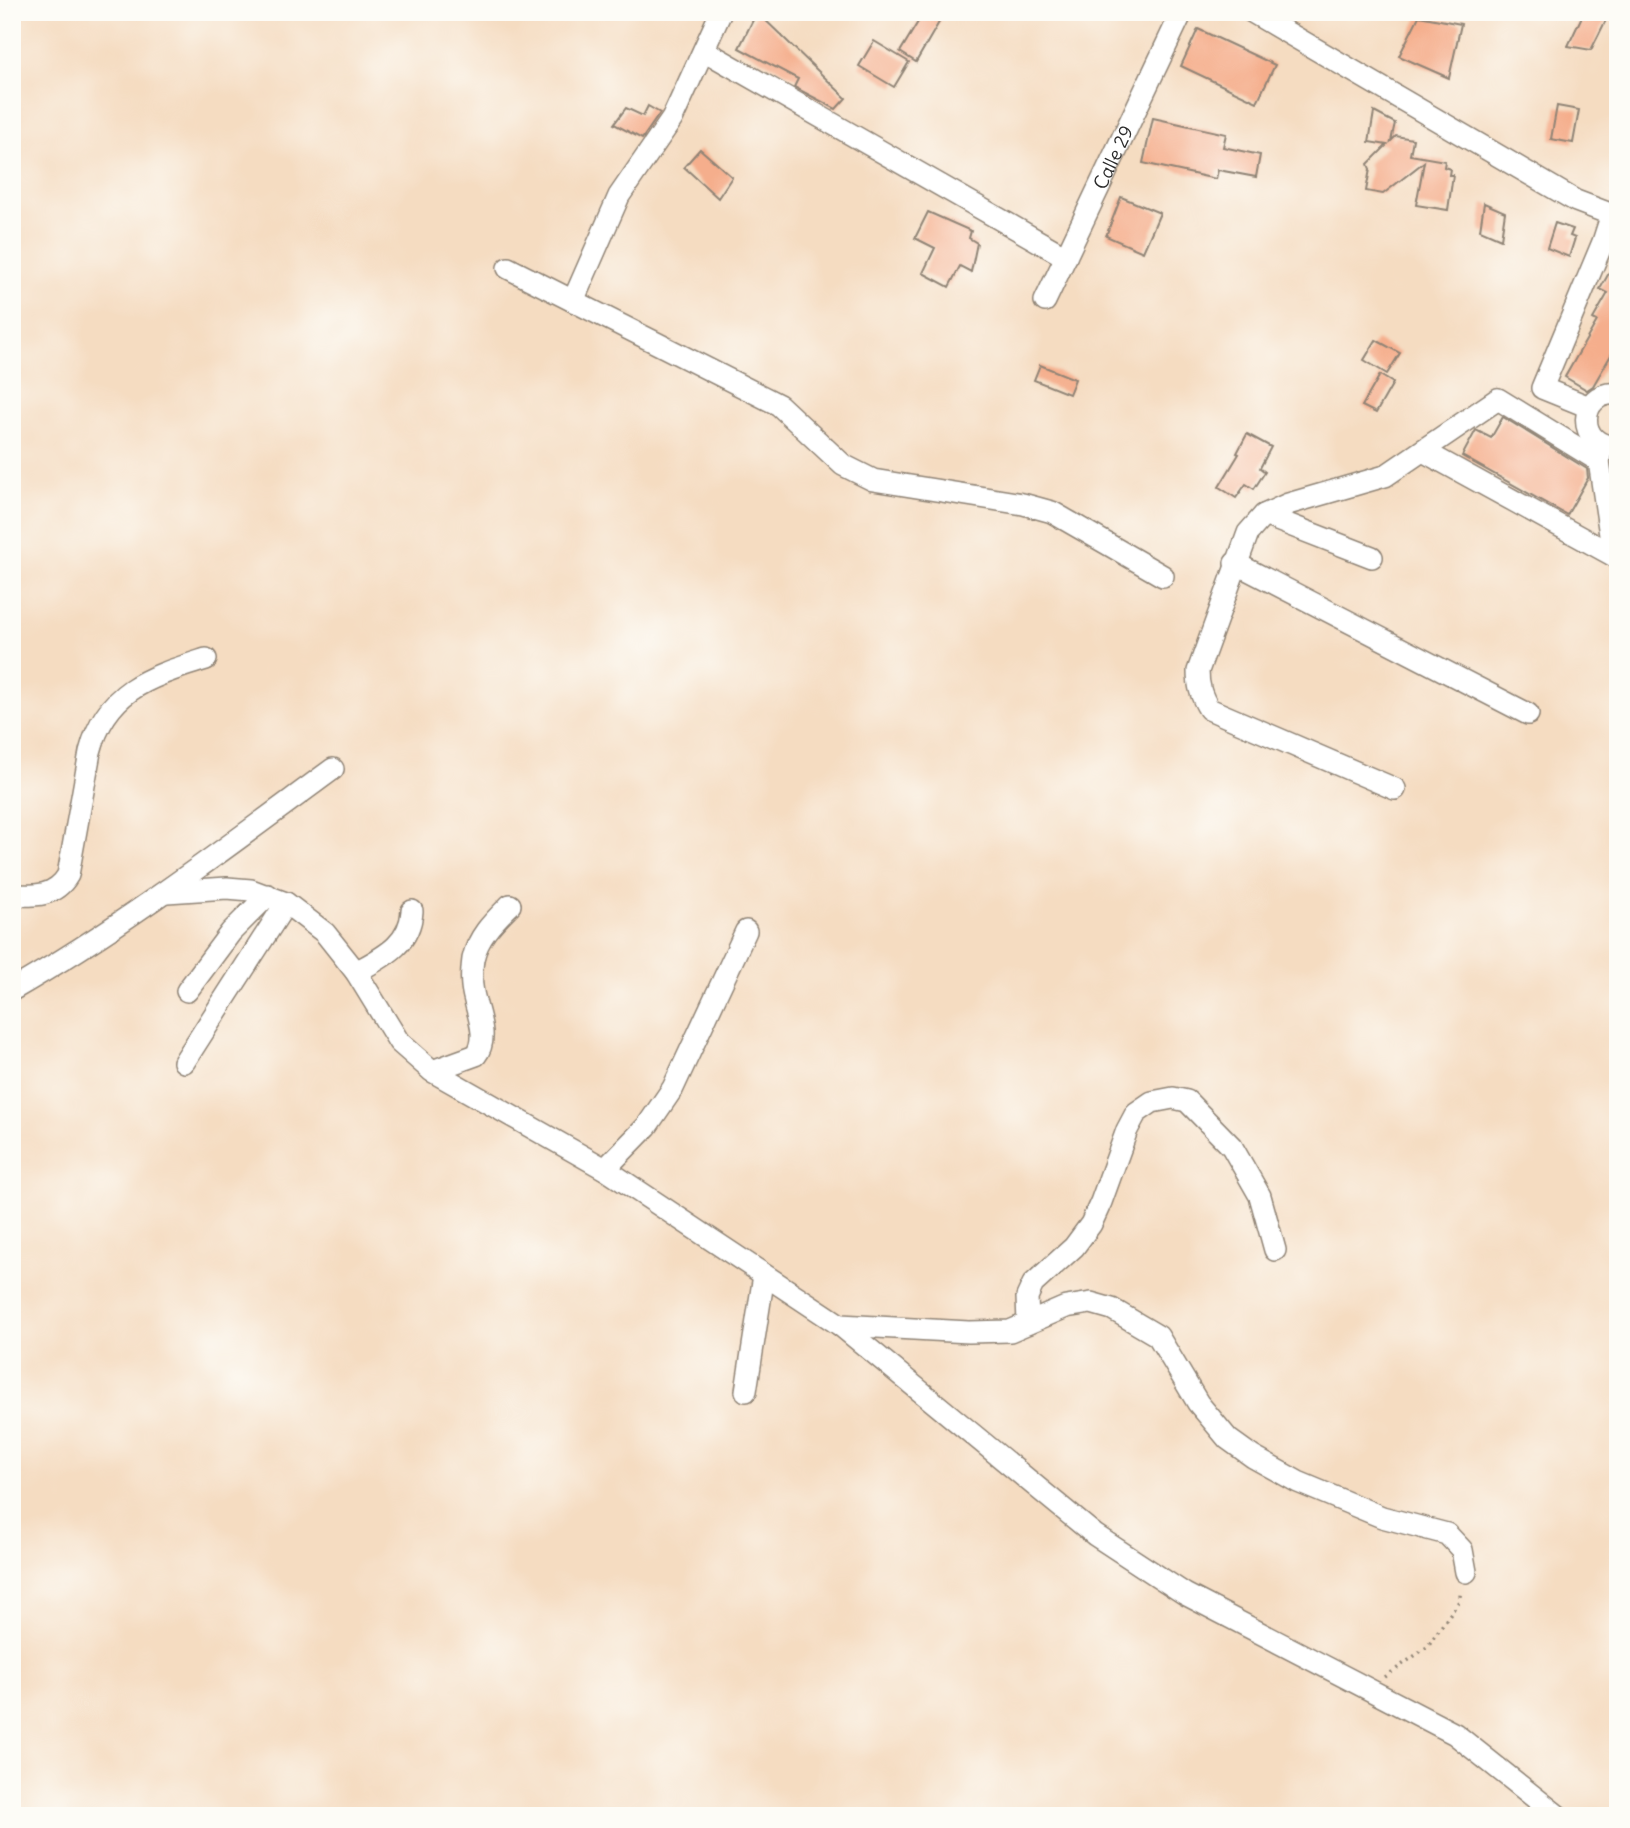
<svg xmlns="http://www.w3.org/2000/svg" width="1630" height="1828" font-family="Delius,sans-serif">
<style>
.building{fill:#f5ae8c}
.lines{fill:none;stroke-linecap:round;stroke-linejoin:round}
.minor-casing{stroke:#908476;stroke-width:24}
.path{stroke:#908476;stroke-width:3.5;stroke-dasharray:2 5;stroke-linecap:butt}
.minor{stroke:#fff;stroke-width:21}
.labels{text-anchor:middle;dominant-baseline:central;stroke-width:5;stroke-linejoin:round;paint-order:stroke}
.street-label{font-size:19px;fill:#2b2b2b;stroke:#fdfcf7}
</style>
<rect width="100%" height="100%" fill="#fdfcf7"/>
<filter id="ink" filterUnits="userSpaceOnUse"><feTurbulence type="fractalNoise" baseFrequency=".0143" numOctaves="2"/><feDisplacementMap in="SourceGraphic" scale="14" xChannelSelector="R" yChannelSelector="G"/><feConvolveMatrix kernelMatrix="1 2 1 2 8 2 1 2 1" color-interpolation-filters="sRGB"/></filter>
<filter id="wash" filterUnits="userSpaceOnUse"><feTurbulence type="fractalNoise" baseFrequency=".00686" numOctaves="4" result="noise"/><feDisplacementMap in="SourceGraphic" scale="28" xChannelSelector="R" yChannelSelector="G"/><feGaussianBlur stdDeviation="1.57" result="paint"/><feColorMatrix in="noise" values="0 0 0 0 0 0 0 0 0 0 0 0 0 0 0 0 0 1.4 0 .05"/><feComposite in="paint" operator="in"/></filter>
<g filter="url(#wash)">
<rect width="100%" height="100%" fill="#f5dcc1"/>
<g id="blocks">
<!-- building -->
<g class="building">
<path d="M757,12L846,98L836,109L794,87L798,79L739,48Z"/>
<path d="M924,12H945L916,62L900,52Z"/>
<path d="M1584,12H1610L1591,50L1568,46Z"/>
<path d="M1419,16L1461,24L1449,78L1399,56Z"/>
<path d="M1198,29L1275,65L1257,102L1181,66Z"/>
<path d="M874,41L909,62L894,87L859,66Z"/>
<path d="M648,106L660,113L642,139L614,124L626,108L643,116Z"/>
<path d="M1557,106L1579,110L1573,143L1551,139Z"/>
<path d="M1374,112L1395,123L1391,141L1396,136L1413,139L1410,155L1445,161L1444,167L1450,169L1449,175H1453L1448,210L1416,205L1424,162L1383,194L1366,191L1370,169L1368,164L1387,145L1369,142Z"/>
<path d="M1153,118L1226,134L1223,147L1260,155L1256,177L1218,170L1216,179L1143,163Z"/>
<path d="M700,149L732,177L718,198L684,167Z"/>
<path d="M1121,197L1160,213L1143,252L1106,236Z"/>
<path d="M1484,203L1505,212L1501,239L1480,230Z"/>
<path d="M928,212L971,231L969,238L977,243L971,272L960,266L949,287L923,273L935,248L915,238Z"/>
<path d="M1555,223L1573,229L1570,236L1575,238L1569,257L1547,248Z"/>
<path d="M1618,257V343L1593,386L1587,390L1565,377L1597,321L1593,319L1608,293L1600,289Z"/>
<path d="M1376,340L1400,353L1387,374L1364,360Z"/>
<path d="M1040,365L1075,379L1069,394L1034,380Z"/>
<path d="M1380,375L1393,383L1376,413L1362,406Z"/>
<path d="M1503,417L1587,469L1588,478L1567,515L1462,456L1476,430L1491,438Z"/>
<path d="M1247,434L1271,447L1260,468L1265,472L1254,489L1246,484L1236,498L1219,487L1239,454L1237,453Z"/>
</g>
</g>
</g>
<g filter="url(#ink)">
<use href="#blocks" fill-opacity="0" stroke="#908476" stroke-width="2"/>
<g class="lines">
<!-- minor casing -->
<g class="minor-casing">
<g id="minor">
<path d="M1252,12L1576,201L1618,217"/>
<path d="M705,51L1066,257"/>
<path d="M508,268L779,405L843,465L873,480L1023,504L1052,512L1163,576"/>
<path d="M573,301L619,196L672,119L721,12"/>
<path id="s1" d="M1045,301L1182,12"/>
<path d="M1618,394C1577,389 1575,449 1618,446"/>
<path d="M1589,407L1542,388L1603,242L1612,214"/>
<path d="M1423,451L1618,558"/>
<path d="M1599,461L1613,555"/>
<path d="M1264,515L1372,557"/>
<path d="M1235,563L1528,714"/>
<path d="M1395,789L1209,709C1201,696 1198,686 1198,671L1248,533L1264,515L1288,504L1385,476L1498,399L1599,461L1602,444"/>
<path d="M167,892L227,888L251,890L286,903L325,933L356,972L399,1042L432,1071L605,1169L840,1325L1095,1535L1185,1594L1455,1734L1558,1816"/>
<path d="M12,895C35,896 55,897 68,875L90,752C106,689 150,677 206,659"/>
<path d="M356,972C383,957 410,945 412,911"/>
<path d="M12,990C125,925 228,846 333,769"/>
<path d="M187,991L231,932L268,895"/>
<path d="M184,1062L286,903"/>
<path d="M432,1071L476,1055C491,1036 474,1008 472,986C471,978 472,967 473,959C478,936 494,921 510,905"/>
<path d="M605,1169L647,1126L673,1088L746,931"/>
<path d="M1028,1323L1027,1297L1033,1284L1074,1247L1091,1224L1101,1202L1127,1130L1136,1113L1152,1102L1173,1098L1187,1101L1232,1147L1260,1196L1275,1250"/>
<path d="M840,1325L969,1332L1010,1331L1066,1307L1091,1303L1112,1309L1158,1336L1198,1403L1228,1439L1253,1457L1298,1482L1382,1517L1447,1534L1462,1550L1466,1572"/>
<path d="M746,1391L764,1275"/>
</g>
</g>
<!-- path -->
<path class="path" d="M1385,1677L1427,1647L1459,1601L1461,1591"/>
<!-- minor -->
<use href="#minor" class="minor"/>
</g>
</g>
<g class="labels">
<!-- street labels -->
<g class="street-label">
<text stroke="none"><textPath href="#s1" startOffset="159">Calle 29</textPath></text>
</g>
</g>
<!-- margin -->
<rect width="1630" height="1828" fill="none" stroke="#fdfcf7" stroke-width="42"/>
</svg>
